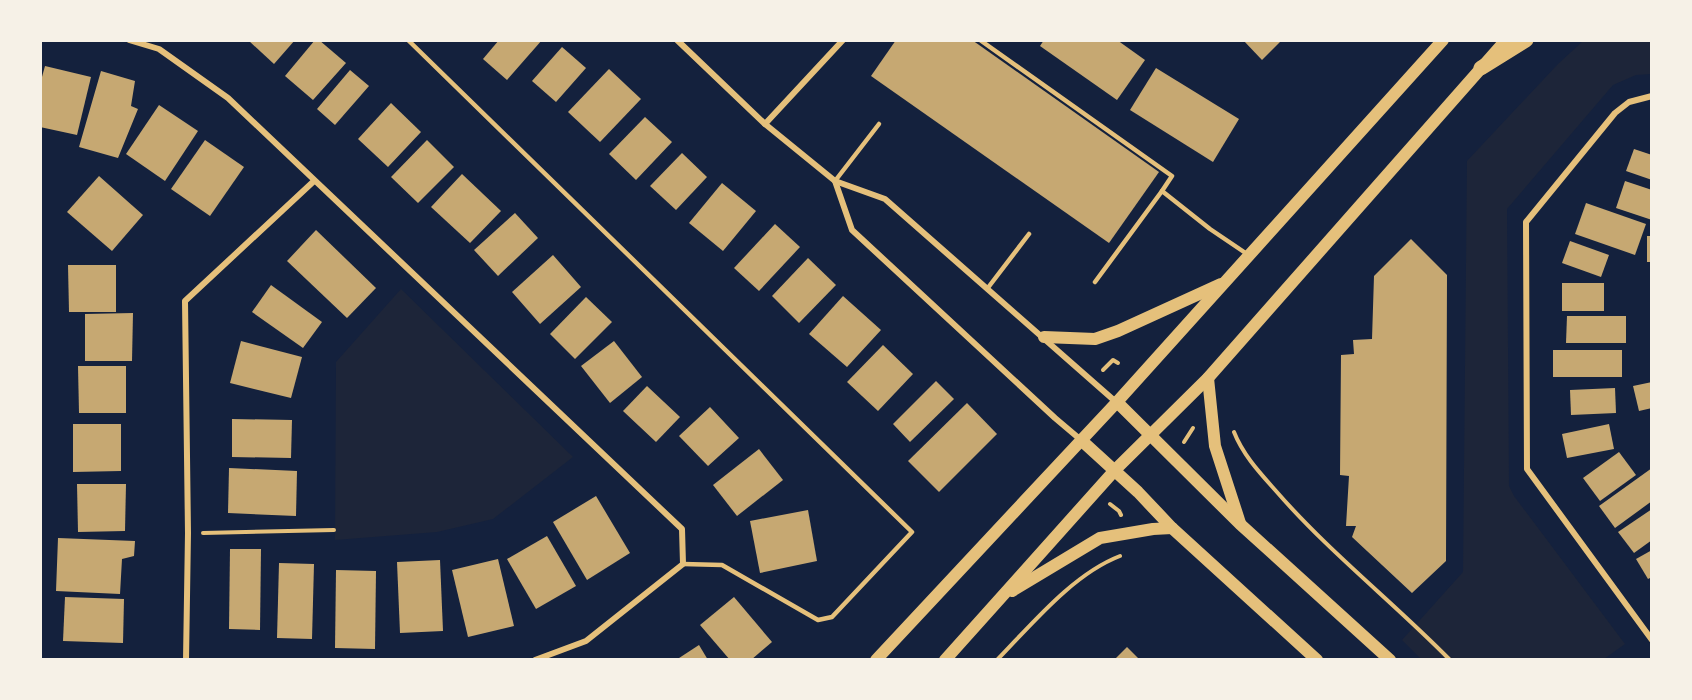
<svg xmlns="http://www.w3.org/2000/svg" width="1692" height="700" font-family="Ubuntu,sans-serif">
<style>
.green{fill:#1d2539}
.building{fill:#c6a872}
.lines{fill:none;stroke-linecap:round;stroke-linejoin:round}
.path{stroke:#e5c07b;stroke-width:4}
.service{stroke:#e5c07b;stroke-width:4.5}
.minor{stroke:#e5c07b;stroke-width:6}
.secondary{stroke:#e5c07b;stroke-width:12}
.primary{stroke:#e5c07b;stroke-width:15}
</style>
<rect width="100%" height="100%" fill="#14213d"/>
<!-- green -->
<g class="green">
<path d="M1583,41H1651V74L1636,75L1613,85L1507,209L1509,486L1514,496L1625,644L1604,659L1422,660L1402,640L1463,572L1467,161L1558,64Z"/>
<path d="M401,289L573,457L493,519L437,532L335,540L336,362Z"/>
</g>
<!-- building -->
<g class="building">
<path d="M248,40H295L274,64Z"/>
<path d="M315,40H319L346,63L313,100L285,76Z"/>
<path d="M499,40H542L507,80L483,59Z"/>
<path d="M896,40H972L1159,172L1109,243L871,76Z"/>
<path d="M1044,40H1117L1145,60L1117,100L1040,46Z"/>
<path d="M1243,40H1282L1262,60Z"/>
<path d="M562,47L586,68L556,102L532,81Z"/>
<path d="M45,66L91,77L77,135L40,127V84Z"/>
<path d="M1156,68L1239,119L1213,162L1130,110Z"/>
<path d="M609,69L641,99L600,142L568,112Z"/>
<path d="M350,70L369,86L335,125L317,109Z"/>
<path d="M101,71L135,81L131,106L138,109L118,158L79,147Z"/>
<path d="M391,103L421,132L388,167L358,139Z"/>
<path d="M159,105L198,131L165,181L126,154Z"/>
<path d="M645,117L672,142L636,180L609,154Z"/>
<path d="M205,140L244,167L210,216L171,189Z"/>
<path d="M427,140L454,167L418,203L391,177Z"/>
<path d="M1634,149L1652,155V180L1626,171Z"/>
<path d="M682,153L707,177L676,210L650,186Z"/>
<path d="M462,174L501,211L470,243L431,207Z"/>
<path d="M99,176L143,215L112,251L67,212Z"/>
<path d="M1625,181L1652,190V220L1616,208Z"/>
<path d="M722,183L756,211L723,251L689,223Z"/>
<path d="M1586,203L1646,224L1635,255L1575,234Z"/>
<path d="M515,213L538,238L498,276L474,250Z"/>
<path d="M775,224L800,247L759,291L734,268Z"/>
<path d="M316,230L376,288L347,318L287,261Z"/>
<rect x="1647" y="236" width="5" height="26"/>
<path d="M1411,239L1447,275L1446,561L1412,593L1352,537L1356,526H1346L1349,476L1340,475L1341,355L1354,354L1353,340L1372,339L1374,276Z"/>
<path d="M1570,241L1609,255L1601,277L1562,263Z"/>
<path d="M553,255L581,287L540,324L512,292Z"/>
<path d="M808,258L836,285L799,323L772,296Z"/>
<path d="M68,265H116V312H69Z"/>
<rect x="1562" y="283" width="42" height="28"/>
<path d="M271,285L322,322L303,348L252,312Z"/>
<path d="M843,296L881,330L847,367L809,334Z"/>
<path d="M586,297L612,322L575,359L550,334Z"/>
<path d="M133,313L132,361H85V314Z"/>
<path d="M1567,316H1626V343H1566Z"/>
<path d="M241,341L302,357L291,398L230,383Z"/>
<path d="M614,341L642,377L610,403L581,366Z"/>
<path d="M883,345L913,374L878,411L847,382Z"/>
<rect x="1553" y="350" width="69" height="27"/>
<path d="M78,366H126V413H79Z"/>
<path d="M936,381L954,399L910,442L893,424Z"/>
<path d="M1652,382V408L1639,411L1633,386Z"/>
<path d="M647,386L680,417L656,442L623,411Z"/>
<path d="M1615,388L1616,413L1571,415L1570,390Z"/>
<path d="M967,403L997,434L939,492L908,461Z"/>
<path d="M710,407L739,438L708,466L679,436Z"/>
<path d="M232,419L292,420L291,458L232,457Z"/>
<path d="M73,424H121V471L73,472Z"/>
<path d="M1609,424L1614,449L1567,458L1562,434Z"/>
<path d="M759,449L783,480L737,516L713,485Z"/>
<path d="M1619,452L1636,475L1600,501L1583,478Z"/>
<path d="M229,468L297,471L296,516L228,513Z"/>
<path d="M1652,468V501L1615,528L1599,506Z"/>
<path d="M77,484H126L125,531L78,532Z"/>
<path d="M596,496L630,553L587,580L553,522Z"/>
<path d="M1652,509V540L1634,553L1618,532Z"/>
<path d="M808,510L817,561L760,573L750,521Z"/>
<path d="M547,536L576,586L536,609L507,559Z"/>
<path d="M58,538L135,541L134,556L122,559L120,594L56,591Z"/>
<path d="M230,549H261L260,630L229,629Z"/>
<path d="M1652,550V577L1648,579L1636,559Z"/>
<path d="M498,559L514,626L468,637L452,570Z"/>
<path d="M440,560L443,631L400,633L397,562Z"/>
<path d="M279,563L314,564L312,639L277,638Z"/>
<path d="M336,570L376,571L375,649L335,648Z"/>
<path d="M65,597L124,599L123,643L63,641Z"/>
<path d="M734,597L772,642L751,660H730L700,625Z"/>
<path d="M699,645L708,660H676Z"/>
<path d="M1127,647L1140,660H1114Z"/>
</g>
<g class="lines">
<!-- path -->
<g class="path">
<path d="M1103,370L1113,360L1118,363"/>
<path d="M1234,432C1243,455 1260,473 1276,491C1329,552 1393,602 1450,660"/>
<path d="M1184,442L1193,428"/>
<path d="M1110,504L1119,511L1121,515"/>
<path d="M203,533L334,530"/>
<path d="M997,660C1032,624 1073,574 1120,556"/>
</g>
<!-- service -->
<g class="service">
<path d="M408,40L912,532L832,617L818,620L722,565L683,564"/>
<path d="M980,40L1172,176L1162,191"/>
<path d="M835,181L879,124"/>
<path d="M1095,282L1162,191L1210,229L1247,254"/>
<path d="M987,289L1029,234"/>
</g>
<!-- minor -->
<g class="minor">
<path d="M129,40L159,49L228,98L682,529L683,564L586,641L535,660"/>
<path d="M677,40L765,124L835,181L885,199L1116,402"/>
<path d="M1652,96L1629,102L1615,113L1526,222L1527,469L1652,640"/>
<path d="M765,124L843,40"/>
<path d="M835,181L852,230L1055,418L1081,440"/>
<path d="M186,660L188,533L185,301L314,181"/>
</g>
<!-- secondary -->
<g class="secondary">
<path d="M1044,337L1095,339L1118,331L1221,284"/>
<path d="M1208,378L1215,446L1240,523"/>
<path d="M1117,402L1240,524L1390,660"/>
<path d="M1081,440L1138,492L1172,528L1317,660"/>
<path d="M1012,591L1100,538L1153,529L1172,528"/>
<path d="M876,660L1117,402L1443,40"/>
<path d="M945,660L1115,470L1208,378L1506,40"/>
</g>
<!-- primary -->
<path class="primary" d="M1481,68L1526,40"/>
</g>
<!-- border -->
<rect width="1692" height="700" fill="none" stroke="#f6f1e7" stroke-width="84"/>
</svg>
